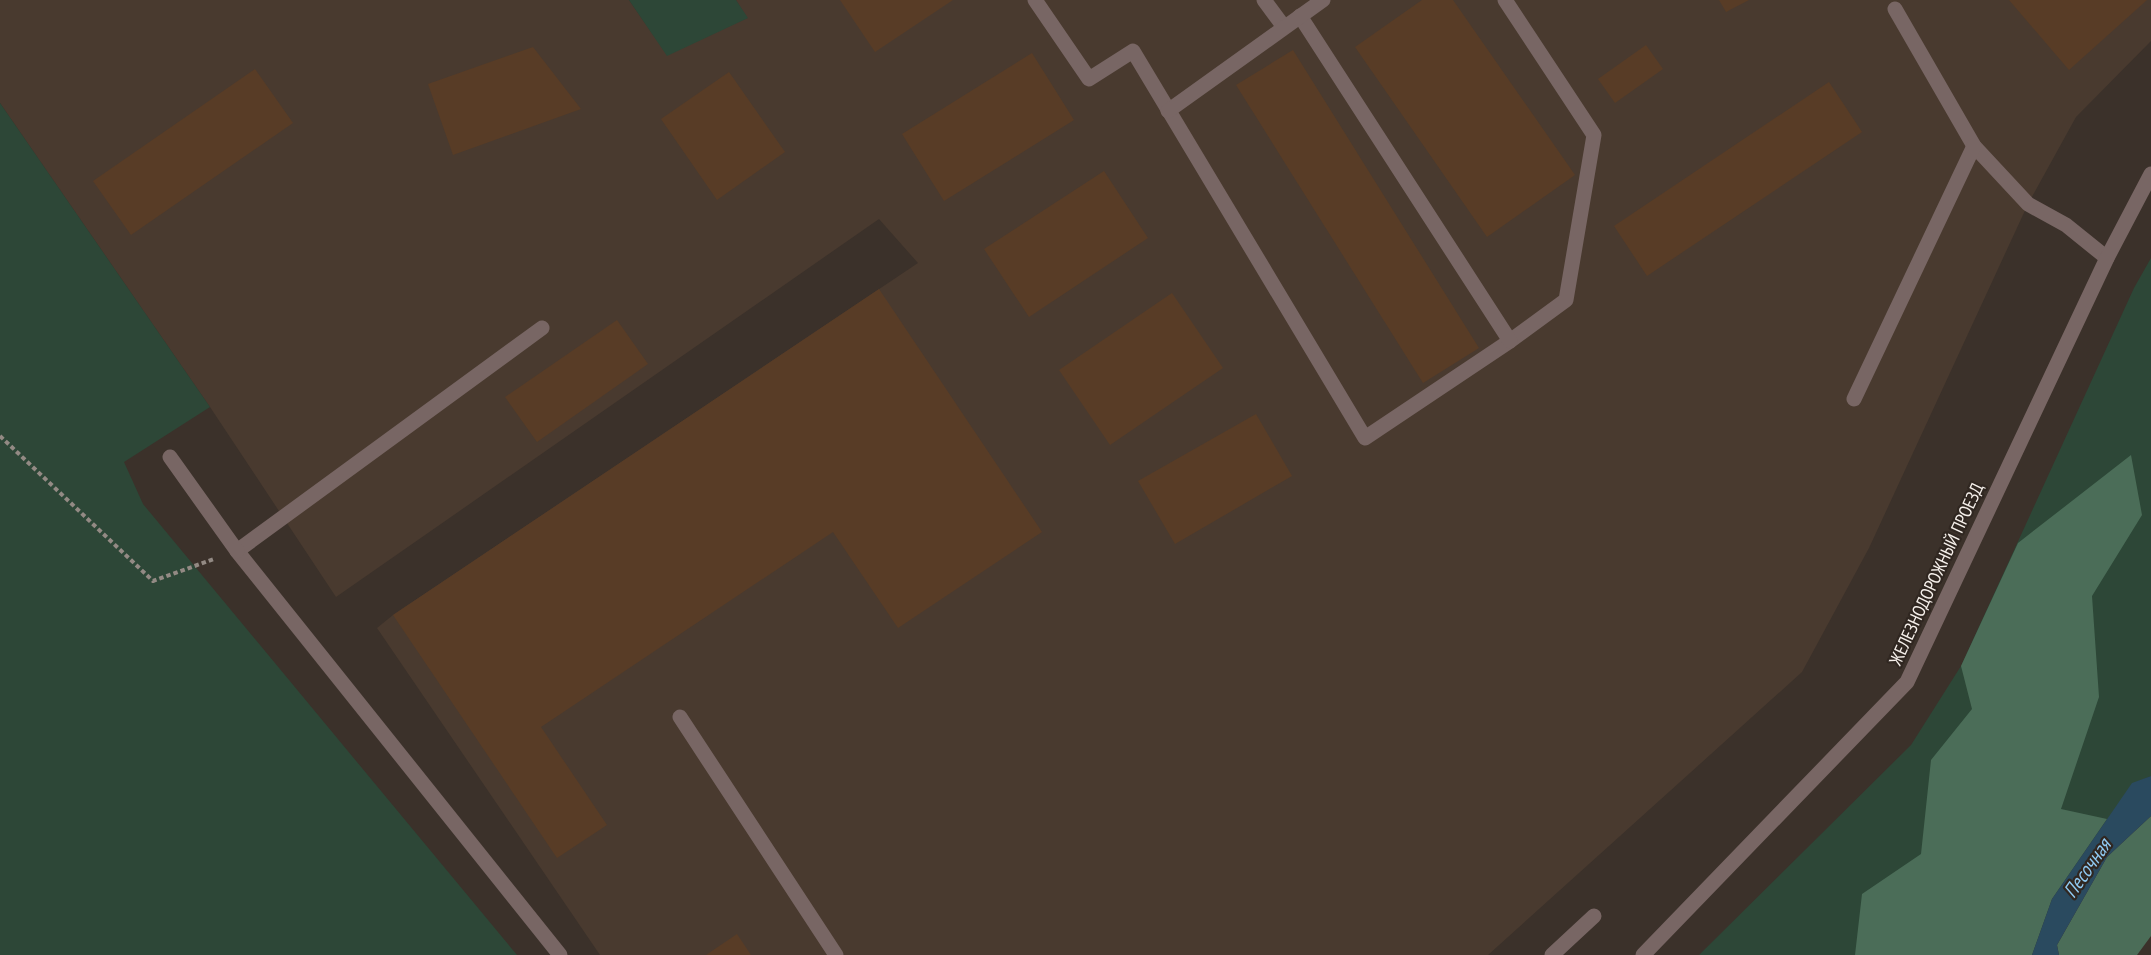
<svg xmlns="http://www.w3.org/2000/svg" width="2151" height="955" font-family="'PT Sans Narrow',sans-serif">
<style>
.built{fill:#493a2f}
.green{fill:#2d4737}
.forest{fill:#4b6d58}
.water{fill:#2a4a5f}
.building{fill:#583c26}
.lines{fill:none;stroke-linecap:round;stroke-linejoin:round}
.path{stroke:#938a84;stroke-width:4;stroke-dasharray:4.5 3;stroke-linecap:butt}
.minor{stroke:#786664;stroke-width:15}
.labels{text-anchor:middle;dominant-baseline:central;stroke-width:4.5;stroke-linejoin:round;paint-order:stroke}
.street-label{font-size:18px;fill:#f6f0eb;stroke:#302721}
.water-label{font-size:20px;font-style:italic;fill:#8fc9f1;stroke:#302721}
</style>
<rect width="100%" height="100%" fill="#3b312a"/>
<!-- built -->
<path class="built" d="M0,0H629L667,55L747,18L736,0H2151V41L2076,117L2028,204L1869,548L1802,672L1488,955H600L377,628L393,615L918,263L879,219L336,597L210,407L0,103Z"/>
<!-- green -->
<g class="green">
<path d="M629,0H736L748,18L667,56Z"/>
<path d="M0,103L210,407L124,462L143,504L517,955H0Z"/>
<path d="M2151,258V776L2132,784L2052,899L2032,955H1699L1911,745L1961,666L2134,288Z"/>
</g>
<!-- forest -->
<g class="forest">
<path d="M2131,455L2142,515L2092,596L2099,697L2061,809L2107,819L2052,899L2032,955H1855L1862,894L1921,854L1931,760L1972,709L1961,666L2018,543Z"/>
<path d="M2151,816V936L2137,955H2059L2057,945L2107,857Z"/>
</g>
<!-- water -->
<path class="water" d="M2151,776V816L2107,857L2057,945L2059,955H2032L2052,899L2132,783Z"/>
<!-- building -->
<g class="building">
<path d="M840,0H953L875,52Z"/>
<path d="M1422,0H1453L1575,175L1487,237L1355,47Z"/>
<path d="M1719,0H1749L1726,12Z"/>
<path d="M2009,0H2147L2069,70Z"/>
<path d="M1646,45L1663,69L1615,103L1598,79Z"/>
<path d="M533,47L581,109L453,155L428,84Z"/>
<path d="M1293,50L1479,348L1423,383L1236,85Z"/>
<path d="M1032,53L1074,120L944,201L902,134Z"/>
<path d="M255,69L293,123L131,235L93,181Z"/>
<path d="M729,72L785,152L717,200L661,119Z"/>
<path d="M1829,82L1862,132L1647,276L1614,226Z"/>
<path d="M1104,171L1148,238L1029,317L984,249Z"/>
<path d="M879,289L1042,532L898,628L833,532L541,727L607,825L557,858L393,615Z"/>
<path d="M1172,293L1223,368L1110,445L1059,370Z"/>
<path d="M617,320L648,364L537,442L505,397Z"/>
<path d="M1256,414L1292,476L1175,544L1138,481Z"/>
<path d="M737,934L751,955H706Z"/>
</g>
<g class="lines">
<!-- path -->
<path class="path" d="M0,436L153,581L214,559"/>
<!-- minor -->
<g class="minor">
<path d="M1035,0L1089,79L1133,51L1365,438L1510,341L1566,300L1594,135L1505,0"/>
<path d="M1264,0L1284,27"/>
<path d="M1895,9L1974,146L2028,204L2066,225L2107,258"/>
<path d="M1300,16L1510,341"/>
<path d="M1168,111L1323,0"/>
<path d="M542,328L237,551L560,955"/>
<path d="M1854,399L1974,146"/>
<path d="M170,457L237,551"/>
<path d="M680,717L836,955"/>
<path d="M1552,955L1594,916"/>
<path d="M1643,955L1907,682L2107,258L2151,174"/>
</g>
</g>
<g class="labels">
<!-- street labels -->
<g class="street-label">
<text transform="translate(1936 574) rotate(-65)">ЖЕЛЕЗНОДОРОЖНЫЙ ПРОЕЗД</text>
</g>
<!-- water labels -->
<g class="water-label">
<text transform="translate(2087 868) rotate(-55)">Песочная</text>
</g>
</g>
</svg>
